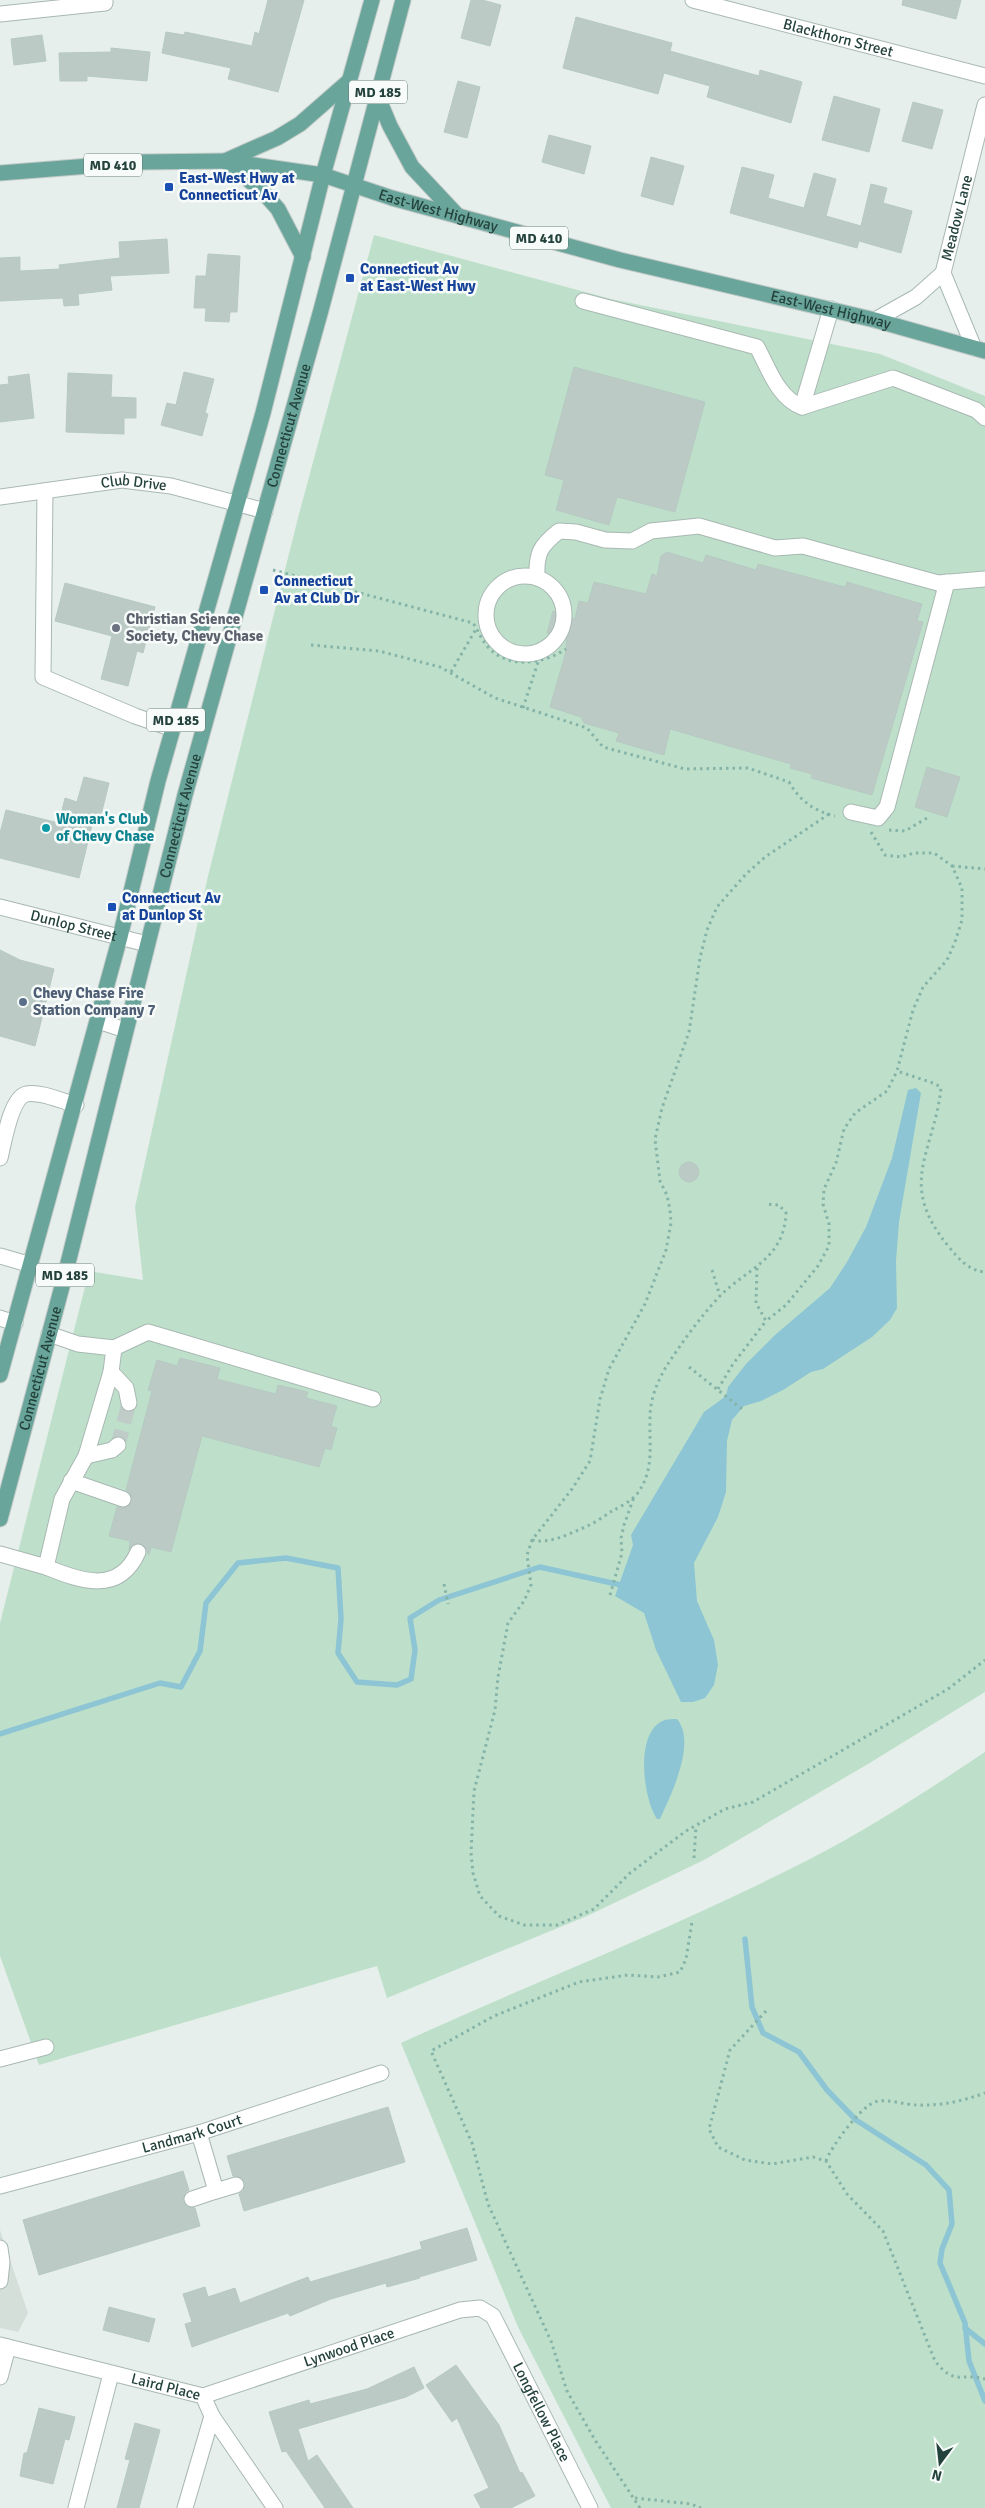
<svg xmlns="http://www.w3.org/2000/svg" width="985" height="2508" font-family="Signika,sans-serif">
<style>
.built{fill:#d4dfda}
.green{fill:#bee0ca}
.water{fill:#8dc5d4}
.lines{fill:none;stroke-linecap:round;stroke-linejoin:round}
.stream{stroke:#8dc5d4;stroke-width:5.5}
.building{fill:#bbcac5;stroke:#b7c9c3}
.minor-tunnel{stroke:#bfccc8;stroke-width:15;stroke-dasharray:15 8;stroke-linecap:butt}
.minor-casing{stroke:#a8b8b3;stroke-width:17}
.major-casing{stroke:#c2cac8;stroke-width:17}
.path{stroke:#85b3a8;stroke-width:3;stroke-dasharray:2.5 4;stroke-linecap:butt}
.minor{stroke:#fff;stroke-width:15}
.major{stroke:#69a59a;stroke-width:15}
.transit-dot{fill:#1a4fb4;stroke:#f7fbf9;stroke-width:2}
.worship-dot{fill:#6b7280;stroke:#f7fbf9;stroke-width:2}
.culture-dot{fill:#0f9aa8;stroke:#f7fbf9;stroke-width:2}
.service-dot{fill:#5c6f8a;stroke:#f7fbf9;stroke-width:2}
.labels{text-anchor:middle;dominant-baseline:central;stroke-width:5;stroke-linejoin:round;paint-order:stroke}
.shield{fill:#f7fbf9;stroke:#637a75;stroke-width:1}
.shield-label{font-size:14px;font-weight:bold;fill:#24423c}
.street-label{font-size:15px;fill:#24423c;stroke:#f7fbf9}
.transit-label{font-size:15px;font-weight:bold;fill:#164399;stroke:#f7fbf9;text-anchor:start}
.worship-label{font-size:15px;font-weight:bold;fill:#5b616d;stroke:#f7fbf9;text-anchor:start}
.culture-label{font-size:15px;font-weight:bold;fill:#0d838f;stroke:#f7fbf9;text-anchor:start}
.service-label{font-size:15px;font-weight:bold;fill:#4e5e75;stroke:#f7fbf9;text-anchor:start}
</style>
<rect width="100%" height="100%" fill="#e6efeb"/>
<!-- built -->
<path class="built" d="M0,2230L28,2313L18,2332L0,2328Z"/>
<!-- green -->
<g class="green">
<path d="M374,235L611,299L880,354L985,396V1692L868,1764L704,1860L587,1916L387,1998L377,1966L39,2065L0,1956V1623L89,1271L143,1280L135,1207L208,876L298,518Z"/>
<path d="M985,1752V2508H611L518,2327L401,2043C536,1981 675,1928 808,1860C869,1829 928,1790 985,1752Z"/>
</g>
<!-- water -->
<g class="water">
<path d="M916,1088L921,1093L899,1222L896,1261L897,1308L890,1320L872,1337L823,1369L811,1372L783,1390L761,1401L744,1406L732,1420L727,1441L726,1492L718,1517L694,1563L697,1601L714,1640L718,1665L714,1685L705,1698L693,1702H681L656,1650L644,1613L615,1596L633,1545L631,1535L704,1412L726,1396L728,1387L746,1364L775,1335L830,1288L847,1262L866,1227L892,1158L908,1090Z"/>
<path d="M677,1719C697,1742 671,1795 660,1819H657C643,1799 634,1730 665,1720C668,1719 673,1719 677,1719Z"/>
</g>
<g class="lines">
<!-- stream -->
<g class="stream">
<path d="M0,1734L160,1683L181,1687L200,1651L206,1603L238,1563L286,1558L338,1568L341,1619L338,1653L357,1682L397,1685L411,1679L415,1650L410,1618L439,1600L540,1567L621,1585"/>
<path d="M745,1939L752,2007L763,2033L799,2052L827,2090L856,2120L926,2165L949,2190L952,2224L942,2249L940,2263L965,2323L969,2361L985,2401"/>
<path d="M965,2328L985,2344"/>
</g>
</g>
<!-- building -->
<g class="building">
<path d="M268,0H304L278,92L228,79L231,68L162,53L166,32L184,35L185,32L252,46L255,32L259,34Z"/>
<path d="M471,0H482L501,5L490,46L461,38Z"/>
<path d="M903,0H961L956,19L902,5Z"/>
<path d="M576,17L672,43L670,51L759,76L760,70L802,82L791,123L707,97L710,86L664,73L658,94L563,68Z"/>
<path d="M42,35L46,61L14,65L11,39Z"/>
<path d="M111,48L150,52L147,81L87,76V81H60L59,53L111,52Z"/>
<path d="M458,81L480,87L467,138L444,132Z"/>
<path d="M834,96L880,109L869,152L822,140Z"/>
<path d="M913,102L943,110L932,149L902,141Z"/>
<path d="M549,135L591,146L584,174L542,162Z"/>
<path d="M651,157L684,166L673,205L641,196Z"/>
<path d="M742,167L774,175L768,198L804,208L814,173L836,179L826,216L861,226L871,184L887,188L883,203L912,211L901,253L859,241L857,248L730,213Z"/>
<path d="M167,239L169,273L110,276L112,290L78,294L79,305L64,306L63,298L0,301V258L20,257V271L60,269L59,265L120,258L119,242Z"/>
<path d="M208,254L240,256L237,312H230L229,322L205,321L206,308H194L196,276H206Z"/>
<path d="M574,367L705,402L675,512L617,497L609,525L556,510L564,480L545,475Z"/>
<path d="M184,372L214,379L205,413L208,414L202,436L161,425L167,403L176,405Z"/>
<path d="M68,373L112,375L111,397L136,398V418H124V434L66,432Z"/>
<path d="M29,374L34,418L0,422V385L9,384L8,377Z"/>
<path d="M667,552L703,563L706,555L756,570L758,564L845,587L847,582L922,604L917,621L923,622L872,795L811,778L812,774L790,768L791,764L670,729L664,755L616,741L619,733L584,723L581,717L550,707L565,655L567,639L547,633L553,611L575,619L579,601L588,603L594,582L646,594L652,574L657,576L661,556Z"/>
<path d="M65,583L155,607L143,653L137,651L128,686L101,679L112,636L55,621Z"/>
<path d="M927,767L960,777L947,817L915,807Z"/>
<path d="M84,777L109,783L101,815L95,813L79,878L0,858V833L6,810L59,823L65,798L77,802Z"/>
<path d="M0,950L20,960L54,969L35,1046L0,1036Z"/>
<circle cx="689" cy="1172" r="10"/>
<path d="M180,1358L220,1368L217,1379L276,1394L278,1385L308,1392L306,1398L337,1406L331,1426L337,1428L331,1450L325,1448L319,1467L202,1436L171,1552L151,1547L149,1555L142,1544H134L129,1550L130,1541L109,1536L117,1507L125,1508L132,1502L130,1493L126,1490L152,1391L148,1390L157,1360L177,1366Z"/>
<path d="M388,2107L405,2162L244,2211L239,2194L243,2191L245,2183L242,2178L233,2176L227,2156Z"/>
<path d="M183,2171L189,2190L185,2193L183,2201L186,2206L195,2208L200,2226L39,2275L23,2220Z"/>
<path d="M467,2228L477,2260L419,2277L420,2278L387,2287L386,2283L331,2299L290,2316L288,2313L192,2347L185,2324L192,2322L183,2294L205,2287L208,2297L235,2288L240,2303L308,2277L310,2282L422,2249L420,2242Z"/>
<path d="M109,2307L155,2319L149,2342L103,2330Z"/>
<path d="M456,2365L499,2425L520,2473L522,2472L535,2496L511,2508H481L474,2495L489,2488L457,2418L452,2422L426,2385Z"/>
<path d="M414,2367L424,2388L406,2397L298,2429L308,2461L317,2455L353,2508H325L286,2451L282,2452L269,2412L309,2400L310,2404L367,2389Z"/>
<path d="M39,2408L75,2417L69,2440L65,2439L53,2484L20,2476L24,2453H27Z"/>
<path d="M135,2423L160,2430L139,2508H117L130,2460L125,2459Z"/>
</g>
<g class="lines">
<!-- minor-tunnel -->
<path class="minor-tunnel" d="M118,1445L129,1403"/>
<!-- minor casing -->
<g class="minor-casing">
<g id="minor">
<path id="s1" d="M693,0L985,76"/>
<path d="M0,14L105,3V0"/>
<path d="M943,273L974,348"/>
<path d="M583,301L757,347C769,369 778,398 802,407L893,378L976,410L985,418"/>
<path id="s2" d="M875,320L916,297L943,273L985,105"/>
<path d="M802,407L831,309"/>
<path d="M45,491L43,677L135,716L173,729"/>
<path id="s3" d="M0,497L122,480L171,486L265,511"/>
<circle cx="525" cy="615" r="39"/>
<path d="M537,578C536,553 540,546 559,531L576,532L605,540L632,541L651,531L699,526L775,548L803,546L938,583L985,579"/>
<path d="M851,812L878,818L887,807L947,582"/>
<path id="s4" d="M0,907L147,944"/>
<path d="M98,1021L125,1030"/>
<path d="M0,1158C4,1143 10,1099 26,1094C40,1091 62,1101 76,1105"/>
<path d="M0,1256L31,1265"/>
<path d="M0,1318L15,1323"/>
<path d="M114,1348L148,1332L373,1399"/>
<path d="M111,1372L126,1388L129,1403"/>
<path d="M86,1456L112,1450L118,1445"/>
<path d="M71,1481L123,1499"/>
<path d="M0,1554L46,1567L62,1499L86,1456L111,1372L114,1348L78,1344L49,1334"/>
<path d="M46,1567C80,1581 119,1595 138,1552"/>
<path d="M0,2059L46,2047"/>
<path id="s5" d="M0,2186L199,2133L381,2073"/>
<path d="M216,2191L236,2185"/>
<path d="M192,2199L216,2191L199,2133"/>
<path d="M0,2248L2,2262L0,2281"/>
<path id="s6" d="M0,2345L203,2396L212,2416L275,2508"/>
<path d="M0,2377L8,2347"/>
<path id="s7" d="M203,2396L460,2310L480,2308L493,2316L590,2508"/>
<path d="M76,2508L111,2374"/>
<path d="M185,2508L212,2416"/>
</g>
</g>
<!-- major casing -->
<g class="major-casing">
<g id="major">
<path d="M377,95L390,126L412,167L457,215"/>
<path d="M227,160L277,138L300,124L348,82"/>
<path d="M227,162L263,192L278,209L303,257"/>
<path id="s8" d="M0,173L140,162L225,161L323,175L392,198L620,260L875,320L985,351"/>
<path d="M0,1375L120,937L158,781L263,413L323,175L372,0"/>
<path id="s9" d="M0,1519L64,1279L185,795L321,310L403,0"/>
</g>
</g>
<!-- path -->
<g class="path">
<path d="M273,570L473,623C478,630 481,639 487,646C508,670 543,664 566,649"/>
<path d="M311,645L379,651L440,667L495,698L587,728L603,747L685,769L748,768L789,782C800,801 814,811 835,816"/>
<path d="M451,672L476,629"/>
<path d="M523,708L538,662"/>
<path d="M829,814L765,857L746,874L717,907L707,930L700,958L689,1032L662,1108L655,1139L660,1181L667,1195L670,1210L671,1223L666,1250L645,1304L609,1369L600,1399L590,1461L572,1489L532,1540L527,1555L531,1585L524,1601L508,1623L498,1677L495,1710L474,1791L471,1853L473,1873L480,1896L499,1916L524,1925H557L594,1909L630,1873L686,1831L725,1809L753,1802L948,1689L985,1660"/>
<path d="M889,830L905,831L927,818"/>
<path d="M871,832L885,855L901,857L914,853H934L952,866L962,888V920L955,942L947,960L923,987L913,1010L897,1071L936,1084L941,1088C934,1154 896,1183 949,1247C960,1260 968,1270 985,1272"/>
<path d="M952,866L985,869"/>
<path d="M757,1268L756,1303L766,1321L786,1305L818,1266L829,1246V1224L823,1204L824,1189L836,1163L844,1129L855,1113L887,1091L897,1071"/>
<path d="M712,1270L720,1296"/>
<path d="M689,1367L742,1409"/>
<path d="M718,1389L733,1364L766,1321"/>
<path d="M532,1540C550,1544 566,1535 583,1528C593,1524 603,1517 612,1511C620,1507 631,1501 637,1494C655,1470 649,1444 650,1417C650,1400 657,1382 666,1367C680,1345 701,1316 719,1297C747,1268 784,1260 786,1213L779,1205L765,1204"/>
<path d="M444,1584L448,1604"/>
<path d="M610,1595L622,1553L621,1538L624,1525L634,1497"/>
<path d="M694,1858L696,1826"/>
<path d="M766,2011L730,2050L709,2129L718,2147L745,2160L772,2164L813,2157L826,2161L847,2194L883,2231L935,2361C956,2387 960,2372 985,2379"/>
<path d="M826,2161C831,2147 860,2107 875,2102C886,2098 905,2105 917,2105C942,2106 962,2101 985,2093"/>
<path d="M635,2498L691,2504L701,2508"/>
<path d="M640,2508L595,2440L567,2391L551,2341L488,2204L472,2143L431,2051L494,2016L579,1982L628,1975L658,1977L680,1972L686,1959L692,1922"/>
</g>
<!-- minor -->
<use href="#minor" class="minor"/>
<!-- major -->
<use href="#major" class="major"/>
</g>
<!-- markers -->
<g class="transit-dot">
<rect x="164" y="182" width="10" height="10" rx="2.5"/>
<rect x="345" y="273" width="10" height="10" rx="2.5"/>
<rect x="259" y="585" width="10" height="10" rx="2.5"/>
<rect x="107" y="902" width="10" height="10" rx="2.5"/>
</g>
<circle class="worship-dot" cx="116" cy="628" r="5"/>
<circle class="culture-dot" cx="46" cy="828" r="5"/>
<circle class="service-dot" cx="23" cy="1002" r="5"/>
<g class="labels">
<!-- shield labels -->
<g class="shield">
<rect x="349" y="80.5" width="58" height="23" rx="4"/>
<rect x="84" y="153.5" width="58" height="23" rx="4"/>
<rect x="510" y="226.5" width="58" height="23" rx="4"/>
<rect x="147" y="708.5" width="58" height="23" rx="4"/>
<rect x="36" y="1263.5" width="58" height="23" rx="4"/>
</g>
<g class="shield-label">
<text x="378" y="92">MD 185</text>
<text x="113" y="165">MD 410</text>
<text x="539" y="238">MD 410</text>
<text x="176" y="720">MD 185</text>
<text x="65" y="1275">MD 185</text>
</g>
<!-- street labels -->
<g class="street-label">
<text stroke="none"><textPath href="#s1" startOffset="150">Blackthorn Street</textPath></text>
<text stroke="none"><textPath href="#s8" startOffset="445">East-West Highway</textPath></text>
<text stroke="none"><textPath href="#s2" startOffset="140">Meadow Lane</textPath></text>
<text stroke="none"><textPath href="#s8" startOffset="850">East-West Highway</textPath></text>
<text stroke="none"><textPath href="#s9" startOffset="1131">Connecticut Avenue</textPath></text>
<text stroke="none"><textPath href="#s3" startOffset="135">Club Drive</textPath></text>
<text stroke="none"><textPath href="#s9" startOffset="726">Connecticut Avenue</textPath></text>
<text stroke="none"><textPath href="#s4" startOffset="76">Dunlop Street</textPath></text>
<text stroke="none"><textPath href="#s9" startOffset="156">Connecticut Avenue</textPath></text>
<text stroke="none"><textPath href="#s5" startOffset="199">Landmark Court</textPath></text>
<text stroke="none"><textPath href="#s7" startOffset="154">Lynwood Place</textPath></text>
<text stroke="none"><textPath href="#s6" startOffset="171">Laird Place</textPath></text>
<text stroke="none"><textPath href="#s7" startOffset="414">Longfellow Place</textPath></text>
</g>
<!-- transit labels -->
<g class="transit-label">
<text x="179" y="178">East-West Hwy at<tspan x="179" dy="17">Connecticut Av</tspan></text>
<text x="360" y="269">Connecticut Av<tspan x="360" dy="17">at East-West Hwy</tspan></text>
<text x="274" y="581">Connecticut<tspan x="274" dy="17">Av at Club Dr</tspan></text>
<text x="122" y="898">Connecticut Av<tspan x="122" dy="17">at Dunlop St</tspan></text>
</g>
<!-- worship labels -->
<g class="worship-label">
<text x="126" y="619">Christian Science<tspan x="126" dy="17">Society, Chevy Chase</tspan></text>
</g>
<!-- culture labels -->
<g class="culture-label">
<text x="56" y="819">Woman's Club<tspan x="56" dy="17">of Chevy Chase</tspan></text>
</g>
<!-- service labels -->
<g class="service-label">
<text x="33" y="993">Chevy Chase Fire<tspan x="33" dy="17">Station Company 7</tspan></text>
</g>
</g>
<!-- north arrow -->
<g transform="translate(940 2463) rotate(195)" stroke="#f7fbf9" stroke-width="4" paint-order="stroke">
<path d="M0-4L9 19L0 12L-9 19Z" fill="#24423c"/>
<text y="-8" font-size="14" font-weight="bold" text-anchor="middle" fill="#24423c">N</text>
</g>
</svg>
